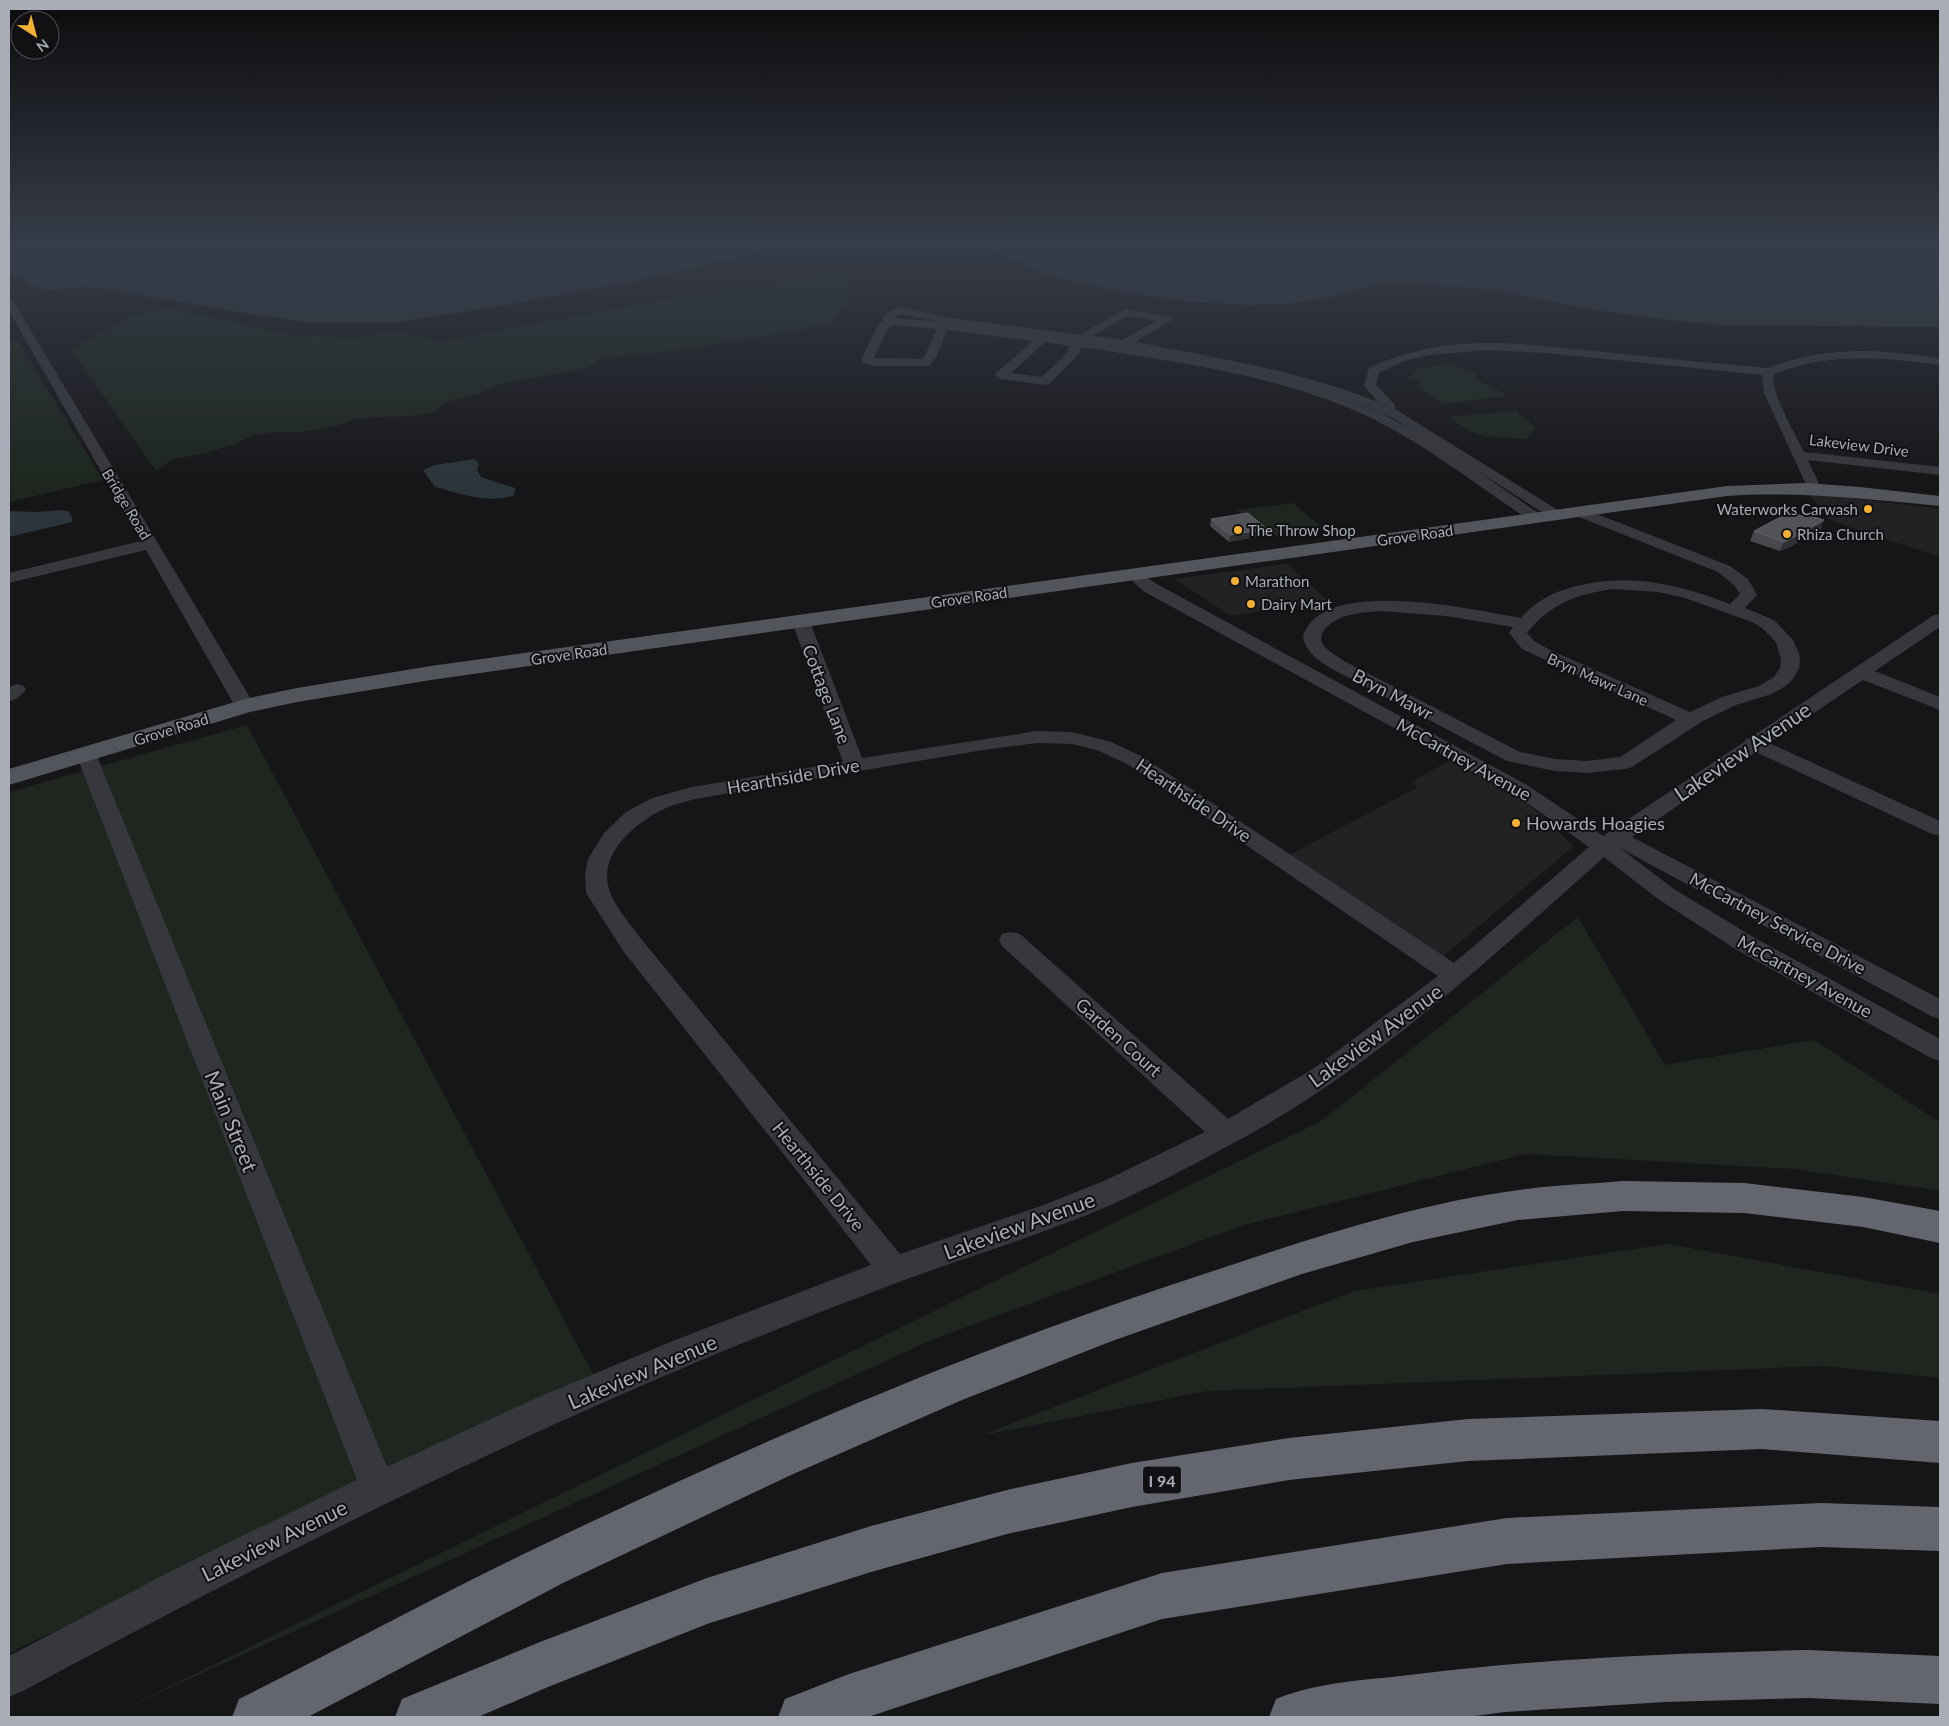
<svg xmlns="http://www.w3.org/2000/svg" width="1949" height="1726" font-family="Lato,sans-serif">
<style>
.built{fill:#222225}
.green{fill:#1e261f}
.water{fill:#2c353c}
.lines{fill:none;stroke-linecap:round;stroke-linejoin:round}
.minor{fill:#37383d;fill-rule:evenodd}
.major{fill:#53555c;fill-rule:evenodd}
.highway{fill:#63666e;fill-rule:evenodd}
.wall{fill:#47494d}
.shaded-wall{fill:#2f3033}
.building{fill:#525359;stroke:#5f6168}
.poi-dot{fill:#f2b134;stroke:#111113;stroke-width:2}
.labels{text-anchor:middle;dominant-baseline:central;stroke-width:4;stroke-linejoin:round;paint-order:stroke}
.far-street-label{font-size:15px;fill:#a8adb8;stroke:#111113}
.far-poi-label{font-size:15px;fill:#a8adb8;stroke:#111113;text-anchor:start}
.shield{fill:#111113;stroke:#7b7e86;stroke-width:1}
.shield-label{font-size:16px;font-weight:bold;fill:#a8adb8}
.street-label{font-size:18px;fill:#a8adb8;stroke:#111113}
.poi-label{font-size:18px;fill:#a8adb8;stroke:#111113;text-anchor:start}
.near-street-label{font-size:21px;fill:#a8adb8;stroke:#111113}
</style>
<rect width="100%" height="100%" fill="#161618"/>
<!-- built -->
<g class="built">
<path d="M1809,495L1837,496L1940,509V557L1831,521Z"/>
<path d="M1287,564L1328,600L1231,616L1174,579Z"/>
<path d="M1453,759L1522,798L1574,846L1427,970L1384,937L1274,863L1418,787L1411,782Z"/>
</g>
<!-- green -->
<g class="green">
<path d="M839,275L853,293L832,323C755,340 677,351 599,358L594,365L583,369L500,384L478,394L447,402L435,412L411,416L358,418L337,426L300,432H275L253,435L235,444L206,453L173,459L156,471L71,349L135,315L167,308L290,335L351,338L401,332L440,342L687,295Z"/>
<path d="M16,338L103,480L9,502V339Z"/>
<path d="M1446,364L1477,373L1475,378L1508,396L1444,404L1413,385L1421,384L1422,382L1407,378L1413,375L1417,369Z"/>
<path d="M1516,411L1536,428L1527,439L1484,436L1470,431L1448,417Z"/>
<path d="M1293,503L1324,529L1267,537L1237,510Z"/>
<path d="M247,725L594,1376L9,1653V792Z"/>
<path d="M1578,917L1665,1065L1814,1040L1940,1122V1191L1795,1169L1526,1154L1244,1225L934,1339L117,1712L1321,1121Z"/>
<path d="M1668,1244L1940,1294V1378L1823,1366L1208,1391L979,1436L1354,1291Z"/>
</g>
<!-- water -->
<g class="water">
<path d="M9,243H776L751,253L714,263L631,282L511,304L393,323H314L255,315L99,288L81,287L44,290L31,285L21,275L9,277Z"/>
<path d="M981,243H1940V327L1721,325L1659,319L1583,308L1489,289L1400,283L1375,285L1342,295L1297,303L1251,305L1191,302L1133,294L1075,282L1037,271Z"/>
<path d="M475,459L479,464L477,470L481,477L515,488L514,495C488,505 460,493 435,487L423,470L435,465Z"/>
<path d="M59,510L68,511L72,517V522L9,537V511L36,512Z"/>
</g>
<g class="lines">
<!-- minor -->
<g class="minor">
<path d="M9,299L14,302L255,706L252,710L245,712L238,710L235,706L146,550L9,583V573L141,541L9,311Z"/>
<path d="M900,307L951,318L1080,335L1125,309L1166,316L1170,317L1171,319L1170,321L1135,342C1217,358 1301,371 1378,402L1364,386L1369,368C1451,331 1518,344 1604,352C1659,358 1713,363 1768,368C1823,346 1882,348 1940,359V365C1884,357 1829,352 1774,374C1769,390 1796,435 1804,452L1940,467V475L1808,460L1821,488L1819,491H1809L1764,393L1762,375L1547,353L1487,350L1429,355L1404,361L1379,373L1376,385L1395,405V409L1561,512L1564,515L1561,518H1551L1476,470L1541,515L1544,518L1541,521H1531C1476,485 1424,443 1365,415C1277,375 1177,362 1082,347L1079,350L1081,352L1049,384L1045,385L1001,379L995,375L997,372L1033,341L947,330L937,356L929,366H874L863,363L861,360L878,325L883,321L882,319L885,314ZM901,314L942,322L893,318ZM1127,316L1156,321L1122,340L1093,336ZM892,325L937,329L924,357L922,359L874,358L889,327ZM1045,342L1070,346L1067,349L1069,351L1042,377L1011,373ZM1337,395L1345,398L1393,418L1413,430L1375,410Z"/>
<path d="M1579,507L1730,566L1748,579L1757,595L1745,608L1774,620L1793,640L1799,653L1800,660L1799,668L1793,679L1787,685L1772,694L1736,705L1703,721L1632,767L1625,769L1587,773L1555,771L1507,761L1334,670C1321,662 1305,653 1303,636C1323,575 1474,610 1521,618C1534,602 1553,592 1573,587C1628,572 1678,584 1730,604L1740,594L1735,586L1718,572L1574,515L1571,512L1574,509ZM1613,589L1658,592L1685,598L1752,622L1762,628L1776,642L1781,660L1780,668L1774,677L1759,686L1722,697L1690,712L1550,650L1534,641L1527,633C1550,604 1577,594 1613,589ZM1380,611L1446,616L1513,627L1509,633L1522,649L1676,720L1620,757L1587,761L1555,759L1520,752L1346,662C1339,657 1330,653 1324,646C1319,640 1321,633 1326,628C1341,613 1360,613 1380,611Z"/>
<path d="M1133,569L1139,571L1155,583L1527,785L1603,836L1744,742L1746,739L1750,738L1934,615L1940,614V627L1875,671L1940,697V710L1863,680L1769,743L1940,821V836L1932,834L1756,752L1632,837L1940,999V1019L1931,1016L1620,848L1674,889L1755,938L1940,1039V1061L1931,1058L1737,950L1658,899L1604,857C1487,961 1371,1070 1232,1144C1198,1162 1163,1181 1128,1197C1057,1230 981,1252 907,1279C837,1305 767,1333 697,1362C466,1459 243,1573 23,1691L9,1697V1656L179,1567L357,1480L76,754L79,750L86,748L93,750L96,754L387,1467L534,1399L675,1340L871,1265L624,952L586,893L585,874L588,859L604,833L626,812L652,798L692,787L843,762L792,622L795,618L801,617L807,618L810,622L862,758L1037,731L1072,732L1111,742L1143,757L1454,963L1589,847L1513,793L1143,591L1125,574L1127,571ZM1037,743L1072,744L1097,750L1129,765L1438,976L1316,1067L1228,1119L1020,934L1011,932L1002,934L999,940L1002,946L1205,1132L1106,1180L1041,1206L900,1254L642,940C634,929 613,904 610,892C596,854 636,822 666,808C675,804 686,802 695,799L983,750Z"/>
<path d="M17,684L24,686L26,690L16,699L9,701V687Z"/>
</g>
<!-- major -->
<path class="major" d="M1807,483L1860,487L1940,496V506C1869,499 1799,491 1727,496L431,680L297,702L250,712L9,785V769L245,699L297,688L431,666L1727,486Z"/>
<!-- highway -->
<g class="highway">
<path d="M1623,1181L1744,1183L1863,1197L1940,1211V1243L1863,1227L1744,1213L1623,1211L1518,1220L1413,1242L1302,1274L1112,1341L962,1400L791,1475L563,1583L308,1717H232L239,1699C337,1650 434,1597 532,1550C736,1452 945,1361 1159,1289C1275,1251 1397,1206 1519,1190C1553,1185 1588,1184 1623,1181Z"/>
<path d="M1762,1409L1940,1421V1463L1762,1449L1468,1461L1289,1480L1132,1507L1007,1534L871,1572L707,1624L548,1687L478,1717H395L402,1699L540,1642L707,1578L871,1526L1007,1490L1132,1463L1289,1438L1468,1419Z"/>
<path d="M1821,1503L1940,1507V1551L1821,1547L1507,1564L1162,1619L868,1717H778L785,1699L849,1674L1162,1573L1507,1518Z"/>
<path d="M1808,1650L1940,1656V1704L1808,1698L1665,1702L1505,1712L1467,1717H1269L1276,1699C1320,1681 1371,1680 1418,1674C1548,1658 1677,1653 1808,1650Z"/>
</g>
</g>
<!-- wall -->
<g class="wall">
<path d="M1802,516L1824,520L1820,530L1790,547L1780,551L1750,541L1754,531Z"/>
<path d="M1211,519L1266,535L1229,542L1210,526Z"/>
</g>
<!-- shaded-wall -->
<g class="shaded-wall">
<path d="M1824,520L1820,530L1790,547L1780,551L1784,542Z"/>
<path d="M1267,529L1266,535L1229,542L1230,535Z"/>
</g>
<!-- building -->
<g class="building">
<path d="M1790,512L1802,516L1805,514L1824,520L1794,537L1784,542L1754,531Z"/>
<path d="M1248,513L1267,529L1230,535L1211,519Z"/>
</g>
<!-- sky -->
<linearGradient id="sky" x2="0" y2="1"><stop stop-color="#0c0c0d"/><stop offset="0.5" stop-color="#363c48"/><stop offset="1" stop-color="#363c48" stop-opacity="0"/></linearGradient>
<rect width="1949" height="485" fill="url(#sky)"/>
<!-- markers -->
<g class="poi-dot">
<circle cx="1868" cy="509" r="5"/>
<circle cx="1238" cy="530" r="5"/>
<circle cx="1787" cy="534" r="5"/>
<circle cx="1235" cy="581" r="5"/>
<circle cx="1251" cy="604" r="5"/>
<circle cx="1516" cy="823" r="5"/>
</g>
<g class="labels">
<!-- far-street labels -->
<g class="far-street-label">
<text transform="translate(1859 445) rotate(7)">Lakeview Drive</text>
<text transform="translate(127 504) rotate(59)">Bridge Road</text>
<text transform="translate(1415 535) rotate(-8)">Grove Road</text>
<text transform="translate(969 597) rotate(-8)">Grove Road</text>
<text transform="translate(569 654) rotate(-8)">Grove Road</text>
<text transform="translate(1598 679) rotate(24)">Bryn Mawr Lane</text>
<text transform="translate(171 729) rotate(-17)">Grove Road</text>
</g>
<!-- far-poi labels -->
<g class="far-poi-label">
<text x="1858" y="509" text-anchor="end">Waterworks Carwash</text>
<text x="1248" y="530">The Throw Shop</text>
<text x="1797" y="534">Rhiza Church</text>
<text x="1245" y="581">Marathon</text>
<text x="1261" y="604">Dairy Mart</text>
</g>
<!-- shield labels -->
<rect class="shield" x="1143" y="1466.5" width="38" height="27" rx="4"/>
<g class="shield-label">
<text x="1162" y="1480">I 94</text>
</g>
<!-- street labels -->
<g class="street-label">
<text transform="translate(827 694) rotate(69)">Cottage Lane</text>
<text transform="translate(1393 694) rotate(28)">Bryn Mawr</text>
<text transform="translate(1464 759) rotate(29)">McCartney Avenue</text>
<text transform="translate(793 776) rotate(-10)">Hearthside Drive</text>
<text transform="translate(1194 800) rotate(34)">Hearthside Drive</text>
<text transform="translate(1778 923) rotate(28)">McCartney Service Drive</text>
<text transform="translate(1805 976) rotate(29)">McCartney Avenue</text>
<text transform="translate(1119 1037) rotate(42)">Garden Court</text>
<text transform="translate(819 1176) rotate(51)">Hearthside Drive</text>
</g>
<!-- poi labels -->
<g class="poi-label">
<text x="1526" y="823">Howards Hoagies</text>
</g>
<!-- near-street labels -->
<g class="near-street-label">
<text transform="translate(1742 751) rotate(-34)">Lakeview Avenue</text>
<text transform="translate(1375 1035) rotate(-36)">Lakeview Avenue</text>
<text transform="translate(232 1121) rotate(68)">Main Street</text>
<text transform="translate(1019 1225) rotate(-20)">Lakeview Avenue</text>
<text transform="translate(642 1371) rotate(-23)">Lakeview Avenue</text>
<text transform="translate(274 1540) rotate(-26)">Lakeview Avenue</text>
</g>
</g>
<!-- border -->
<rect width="1949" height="1726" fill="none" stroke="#a8adb8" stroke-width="20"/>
<!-- north arrow -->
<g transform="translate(35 35) rotate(144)"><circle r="24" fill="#111113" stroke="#4d4f55"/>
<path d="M0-4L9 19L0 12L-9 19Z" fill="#f2b134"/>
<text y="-8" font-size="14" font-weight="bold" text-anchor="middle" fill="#a8adb8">N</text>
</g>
</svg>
